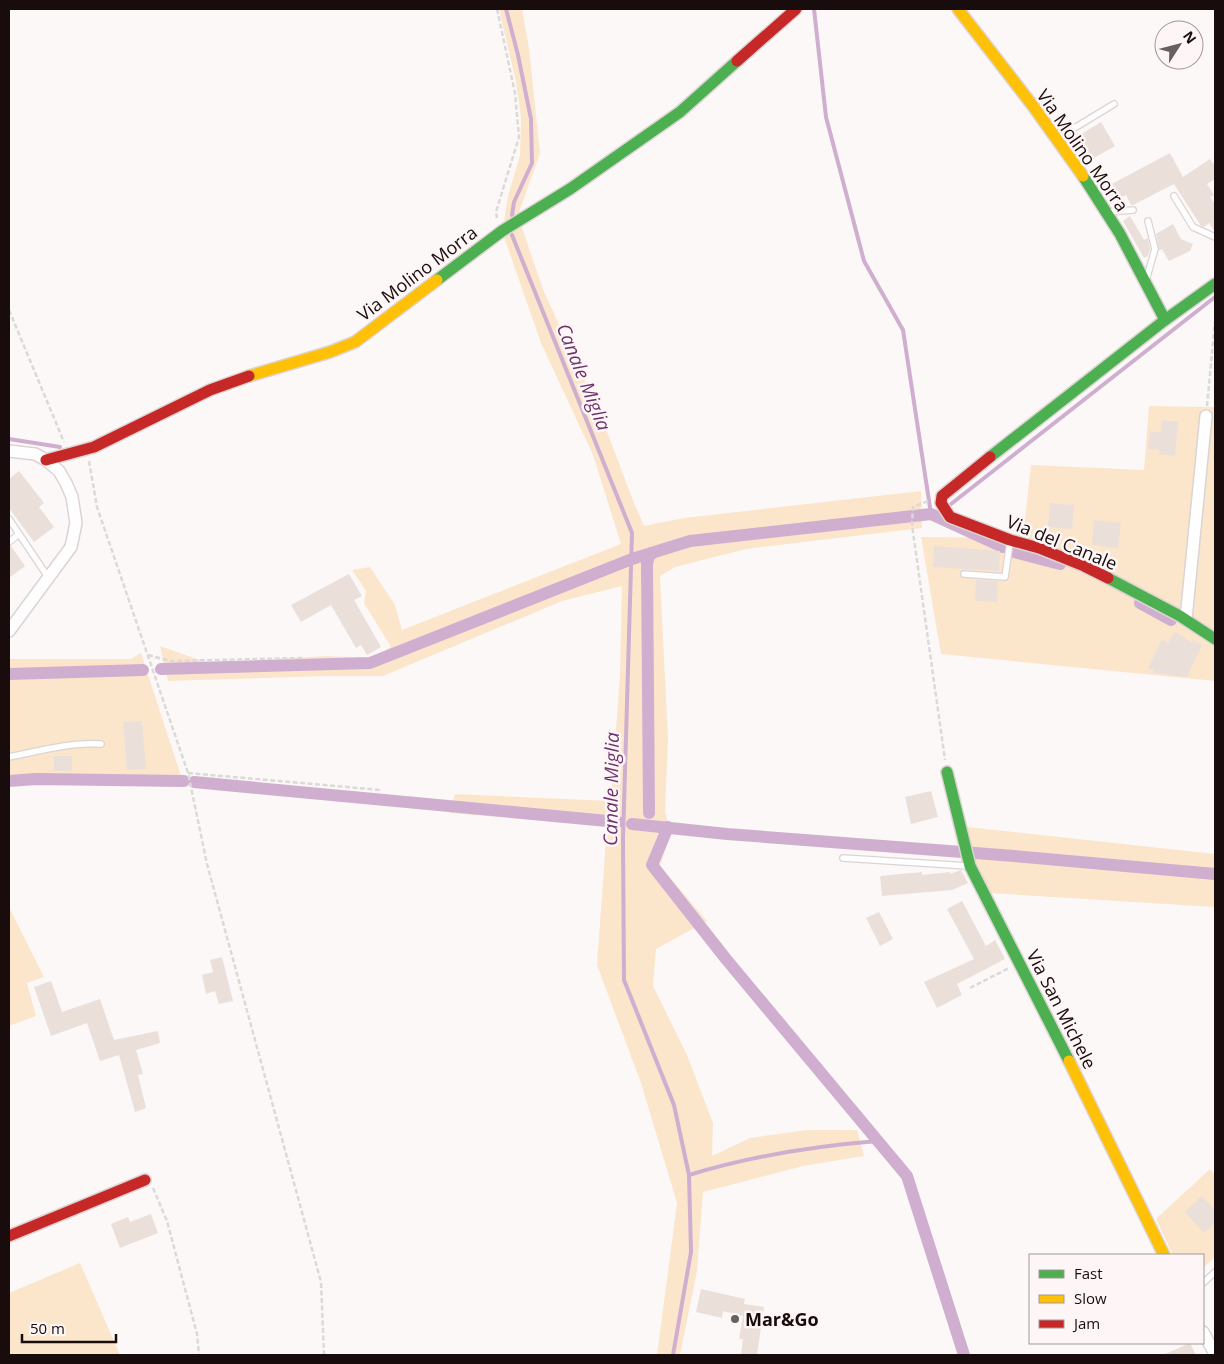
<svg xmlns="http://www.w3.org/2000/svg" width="1224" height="1364" font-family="'Open Sans',sans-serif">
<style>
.green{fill:#fbe6cc}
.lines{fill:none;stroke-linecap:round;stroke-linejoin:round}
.stream{stroke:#d0aecf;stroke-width:4}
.canal{stroke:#d0aecf;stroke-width:12}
.building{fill:#ebdfda}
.lane-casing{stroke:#dcd4d3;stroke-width:8}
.street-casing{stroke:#dcd4d3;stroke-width:14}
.fast-casing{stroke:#dcd4d3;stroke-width:14}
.slow-casing{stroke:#dcd4d3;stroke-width:14}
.jam-casing{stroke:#dcd4d3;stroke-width:14}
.path{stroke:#dcd9d9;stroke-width:2.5;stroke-dasharray:5 2.5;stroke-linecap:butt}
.lane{stroke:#fffefe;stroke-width:5.5}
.street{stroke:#fffefe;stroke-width:11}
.fast{stroke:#4caf50;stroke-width:11}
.slow{stroke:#ffc107;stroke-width:11}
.jam{stroke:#c62828;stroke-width:11}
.poi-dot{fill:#685f5f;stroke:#fef6f6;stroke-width:2}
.labels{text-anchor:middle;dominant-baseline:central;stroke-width:5;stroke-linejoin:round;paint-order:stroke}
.street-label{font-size:18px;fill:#180c0c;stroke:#fef6f6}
.poi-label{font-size:18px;font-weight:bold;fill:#180c0c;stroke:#fef6f6;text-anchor:start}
.water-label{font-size:19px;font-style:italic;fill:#6b336d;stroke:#fef6f6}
</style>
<rect width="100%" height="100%" fill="#fcf8f8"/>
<!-- green -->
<g class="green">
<path d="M499,9H522L529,48L540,153L518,215L504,221L508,196L520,155L521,118L516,82Z"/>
<path d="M521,225L544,292L600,413L632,498L644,526L684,518L921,491L922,528L746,549L675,567L660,576L668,738L665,812L671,833L660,866L707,921L656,949L653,986L687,1055L713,1123L712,1156L750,1138L807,1130H857L864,1156L803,1166L703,1192L697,1271L680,1355H657L677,1203L641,1083L597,965L607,826L450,813L455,794L611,801L620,675L622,586L562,601L383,676H326L168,681L160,646L208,663L327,656L371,658L391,647L364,603L366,591L352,570L370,567L395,605L402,630L621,544L593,455L541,343L504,237Z"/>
<path d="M1149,406L1215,407V681L941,654L921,537L1023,538L1031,465L1144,470Z"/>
<path d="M141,653L181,776L9,779V659H131Z"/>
<path d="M967,827L1215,854V907L989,893L974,868Z"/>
<path d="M9,907L44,977L27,983L36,1016L9,1026Z"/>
<path d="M1210,1169L1215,1175V1257L1203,1268V1255H1173L1156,1219Z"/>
<path d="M80,1263L120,1355H9V1293Z"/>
</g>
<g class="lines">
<!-- stream -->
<g class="stream">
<path d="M506,9L518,55L531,119L532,163L514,202L512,215"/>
<path d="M814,9L826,117L864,261L903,330L931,514"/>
<path d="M512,235L632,533L623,839L624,980L674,1105L689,1175L691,1252L673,1355"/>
<path d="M9,439L60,447"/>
<path d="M951,504L1215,297"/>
<path d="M689,1175C751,1156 814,1146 878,1141"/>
</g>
<!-- canal -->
<g class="canal">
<path d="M1014,552L1060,564"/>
<path d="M1140,603L1171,620"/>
<path d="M161,669L370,663L632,559L690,541L931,514L1003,547"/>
<path d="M9,674L143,670"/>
<path d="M9,781L36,779L184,781"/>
<path d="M194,782L618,822"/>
<path d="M649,813L647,564L649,556L653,553"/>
<path d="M632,824L727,834L1014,856L1215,874"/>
<path d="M668,827L652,865L726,959L907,1176L964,1355"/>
</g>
</g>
<!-- building -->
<g class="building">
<path d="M1101,122L1115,146L1092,159L1078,136Z"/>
<path d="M1170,153L1183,177L1210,159L1215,166V179L1207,184L1214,195L1210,197L1215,204V232L1209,223L1204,227L1201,226L1174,184L1133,205H1131L1126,195L1114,201L1106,187Z"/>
<path d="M1130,216L1144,240L1148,238L1150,249L1148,256L1144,258L1123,221Z"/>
<path d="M1173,224L1181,239L1193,244L1190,251L1169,261L1162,249L1159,250L1156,234Z"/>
<path d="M1162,420L1178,422L1175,456L1159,454L1160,450L1148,449L1150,431L1161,433Z"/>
<path d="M19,471L44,503L39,507L54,527L34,542L9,508V479Z"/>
<path d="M1050,503L1074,505L1072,529L1048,527Z"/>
<path d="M1094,520L1121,523L1118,548L1092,545Z"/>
<path d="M11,546L25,566L9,578V547Z"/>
<path d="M934,546L1000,551L999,571L933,567Z"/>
<path d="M349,574L362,596L354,600L381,647L367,655L361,645L356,648L331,605L301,622L291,605Z"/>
<path d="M976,580L998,581L997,602L975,601Z"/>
<path d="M1175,632L1192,643L1193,640L1202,645L1187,677L1153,673L1154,670L1148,668L1162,639L1168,643Z"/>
<path d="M142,721L146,769L127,770L123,722Z"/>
<rect x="54" y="756" width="18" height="15"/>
<path d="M931,791L938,817L911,824L905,797Z"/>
<path d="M961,870L968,883L952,890L882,896L880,876L922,872V875L950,872V874Z"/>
<path d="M962,901L986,946L995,940L1005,959L957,984L962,995L937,1008L924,982L974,959L947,909Z"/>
<path d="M879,912L893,939L880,946L866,918Z"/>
<path d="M222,957L233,1001L219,1004L215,991L206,994L202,975L213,972L210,960Z"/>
<path d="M51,981L62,1012L100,999L114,1040L158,1031L160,1043L136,1050L143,1074L138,1075L146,1108L135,1112L119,1055L100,1061L87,1023L51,1036L34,987Z"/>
<path d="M1202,1196L1215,1210V1223L1204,1233L1185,1212Z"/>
<path d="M151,1214L158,1233L120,1248L111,1224L128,1217L130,1222Z"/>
<path d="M701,1289L745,1299L744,1304L764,1307L757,1355H741L743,1339H739L743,1316L723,1311L722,1318L696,1312Z"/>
<path d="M1190,1343L1196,1355H1163Z"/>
</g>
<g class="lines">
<!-- lane casing -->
<g class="lane-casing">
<g id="lane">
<path d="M1058,138L1114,104"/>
<path d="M1174,196L1193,227L1215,237"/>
<path d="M1108,212L1133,210"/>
<path d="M1147,277L1155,249L1148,221"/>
<path d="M9,519L48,577"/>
<path d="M9,542L19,534"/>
<path d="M964,574L1005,577L1010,542"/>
<path d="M9,757C39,751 71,742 101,744"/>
<path d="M843,858L968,866"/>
<path d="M1203,1283L1215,1272"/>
</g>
</g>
<!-- street casing -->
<g class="street-casing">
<g id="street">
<path d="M9,451L35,454L46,460L59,471L66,483L72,497L76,523L71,547L9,631"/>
<path d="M1186,619L1206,416"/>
<path d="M1203,1332L1215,1354"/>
</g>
</g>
<!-- fast casing -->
<g class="fast-casing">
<g id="fast">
<path d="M1083,176L1120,234L1165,320"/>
<path d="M437,280L502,231L570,189L680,112L737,61"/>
<path d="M990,457L1165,320L1215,284"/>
<path d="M1108,578L1180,616L1215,639"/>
<path d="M947,772L970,866L1069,1061"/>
</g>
</g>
<!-- slow casing -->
<g class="slow-casing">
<g id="slow">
<path d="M958,9L1033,106L1083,176"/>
<path d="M249,376L330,352L355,342L437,280"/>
<path d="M1069,1061L1164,1255"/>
</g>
</g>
<!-- jam casing -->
<g class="jam-casing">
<g id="jam">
<path d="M737,61L796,9"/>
<path d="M990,457L942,496L941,503L950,517L1010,540L1039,548L1084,566L1108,578"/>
<path d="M46,460L94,447L210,390L249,376"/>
<path d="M9,1236L145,1180"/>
</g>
</g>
<!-- path -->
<g class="path">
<path d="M497,9L515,93L519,137L496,212L497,218"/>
<path d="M9,310L64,442"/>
<path d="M1207,406L1215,321"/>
<path d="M89,461L97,507L188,773L207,864L321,1282L324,1355"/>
<path d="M928,501L913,507L912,525L945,760"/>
<path d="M148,655L170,661L303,658"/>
<path d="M188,773L381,790"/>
<path d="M970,988L1009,968"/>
<path d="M153,1188L167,1221L197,1334L199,1355"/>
</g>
<!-- lane -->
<use href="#lane" class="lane"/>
<!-- street -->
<use href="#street" class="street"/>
<!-- fast -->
<use href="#fast" class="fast"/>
<!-- slow -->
<use href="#slow" class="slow"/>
<!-- jam -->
<use href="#jam" class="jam"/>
</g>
<!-- markers -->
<circle class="poi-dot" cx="735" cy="1319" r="5"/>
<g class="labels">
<!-- street labels -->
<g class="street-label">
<text transform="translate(1083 150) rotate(55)">Via Molino Morra</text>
<text transform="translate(417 273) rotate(-37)">Via Molino Morra</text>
<text transform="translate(1062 542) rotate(22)">Via del Canale</text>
<text transform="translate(1062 1009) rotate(63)">Via San Michele</text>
</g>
<!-- poi labels -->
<g class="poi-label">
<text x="745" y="1319">Mar&amp;Go</text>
</g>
<!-- water labels -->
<g class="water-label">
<text transform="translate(584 377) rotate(68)">Canale Miglia</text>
<text transform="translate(611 789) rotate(-89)">Canale Miglia</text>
</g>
</g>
<!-- border -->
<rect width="1224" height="1364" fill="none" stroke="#180c0c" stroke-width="20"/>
<!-- legend -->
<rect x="1029" y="1254" width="175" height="90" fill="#fef6f6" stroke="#a29898"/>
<rect x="1039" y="1270" width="25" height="8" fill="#4caf50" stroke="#a29898"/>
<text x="1074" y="1279" font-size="15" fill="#180c0c">Fast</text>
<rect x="1039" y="1295" width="25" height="8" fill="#ffc107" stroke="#a29898"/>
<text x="1074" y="1304" font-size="15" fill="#180c0c">Slow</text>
<rect x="1039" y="1320" width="25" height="8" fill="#c62828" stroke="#a29898"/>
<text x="1074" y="1329" font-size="15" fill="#180c0c">Jam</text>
<!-- north arrow -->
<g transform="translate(1179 45) rotate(54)"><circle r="24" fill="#fef6f6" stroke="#a29898"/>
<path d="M0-4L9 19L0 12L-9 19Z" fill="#685f5f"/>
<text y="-8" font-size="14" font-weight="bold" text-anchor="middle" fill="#180c0c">N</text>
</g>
<!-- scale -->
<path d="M22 1334v8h94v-8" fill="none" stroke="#180c0c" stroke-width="2.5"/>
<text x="30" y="1334" font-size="15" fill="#180c0c" stroke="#fef6f6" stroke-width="4" paint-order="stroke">50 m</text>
</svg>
